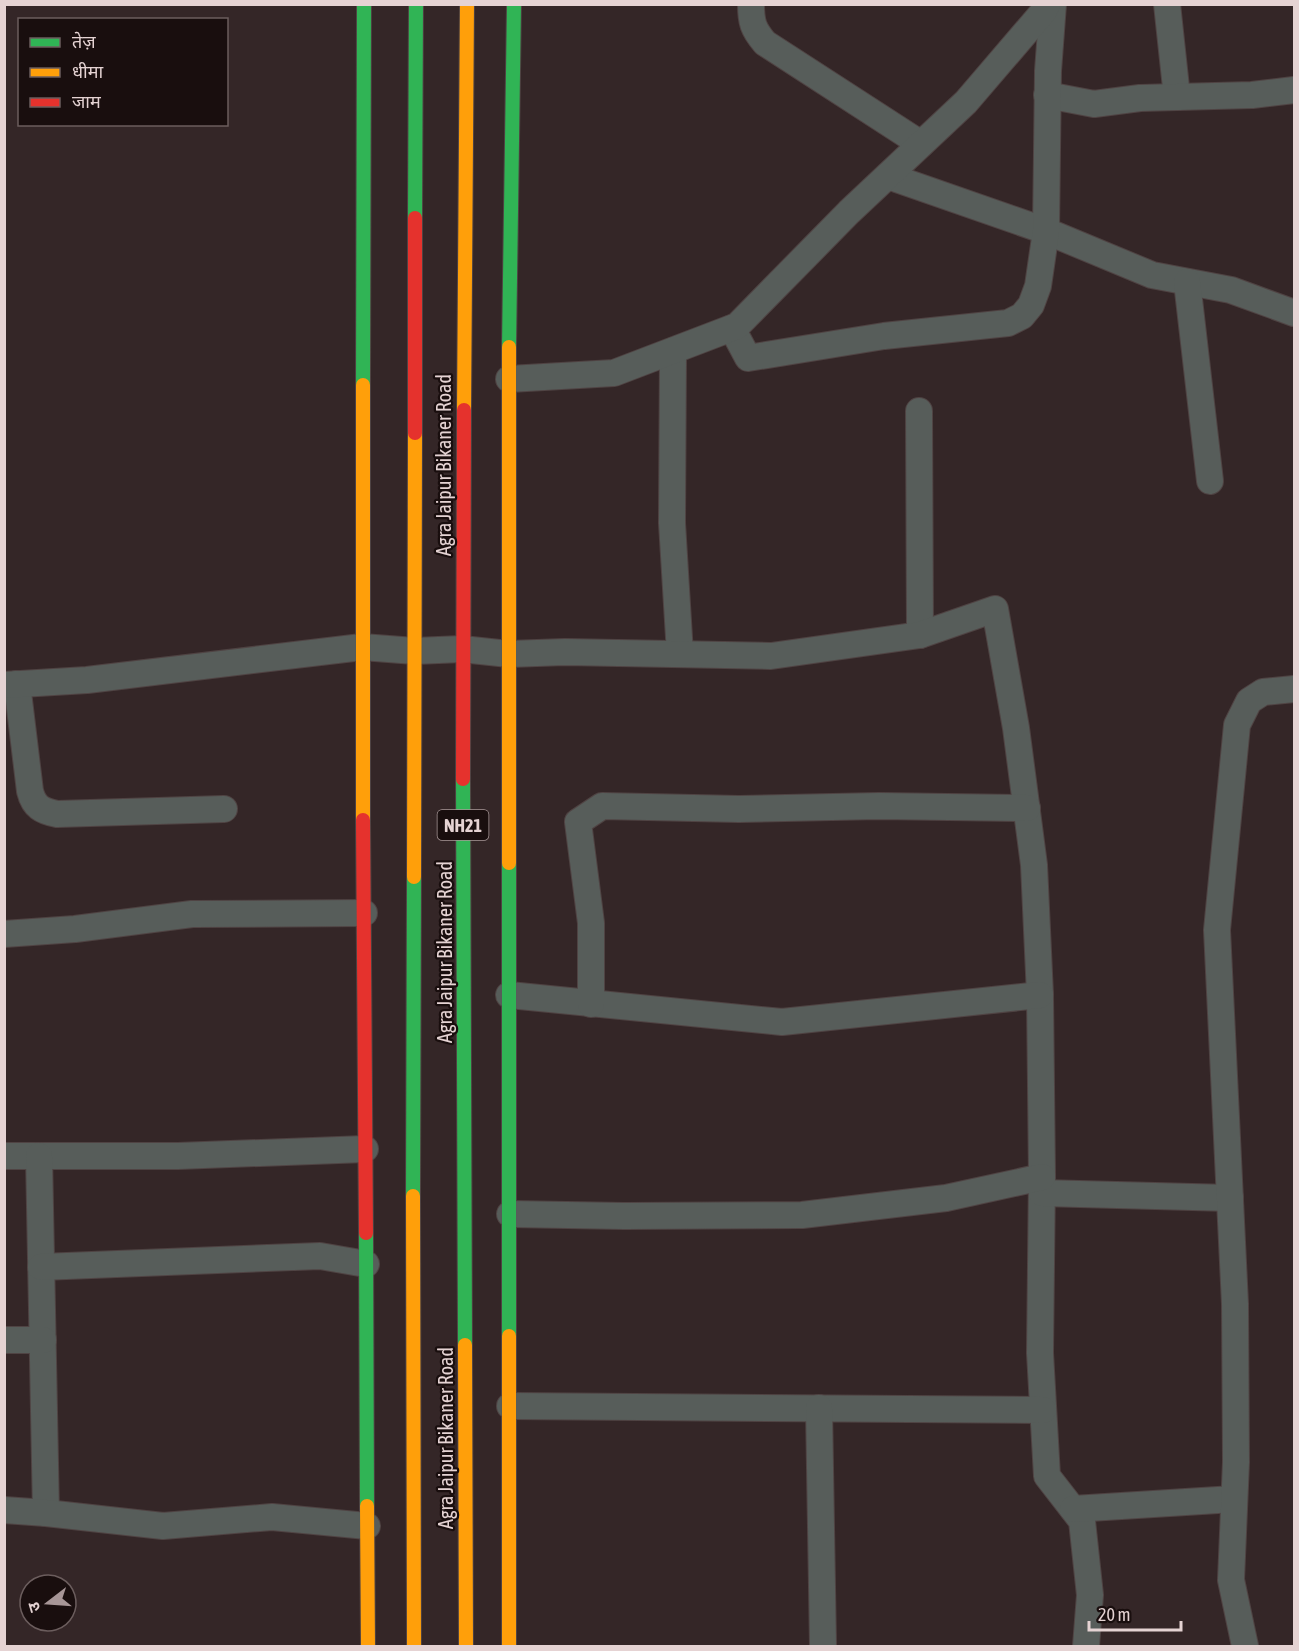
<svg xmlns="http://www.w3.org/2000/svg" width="1299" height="1651" font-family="'Asap Condensed','Noto Sans Devanagari',sans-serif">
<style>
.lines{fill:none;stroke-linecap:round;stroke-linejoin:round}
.street-casing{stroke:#4f4343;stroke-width:28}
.fast-casing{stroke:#4f4343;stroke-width:16}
.slow-casing{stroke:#4f4343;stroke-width:16}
.jam-casing{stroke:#4f4343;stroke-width:16}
.street{stroke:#575d5a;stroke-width:26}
.fast{stroke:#30b455;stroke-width:14}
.slow{stroke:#ff9f0a;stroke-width:14}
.jam{stroke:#e5322d;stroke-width:14}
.labels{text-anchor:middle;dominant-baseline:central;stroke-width:4.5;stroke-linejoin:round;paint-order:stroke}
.shield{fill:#190e0e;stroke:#a89898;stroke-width:1.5}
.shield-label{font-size:18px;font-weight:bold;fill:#e5d3d3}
.street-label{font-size:20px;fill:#e5d3d3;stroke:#190e0e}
</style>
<rect width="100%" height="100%" fill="#342627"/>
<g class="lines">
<!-- street casing -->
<g class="street-casing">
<g id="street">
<path d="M751,4C751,22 753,29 765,43L921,144"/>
<path d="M1167,4L1177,97"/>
<path d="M1047,95L1094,104L1140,98L1252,95L1294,90"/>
<path d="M888,176L1046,231L1152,275L1231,290L1294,313"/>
<path d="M1187,282L1210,481"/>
<path d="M732,328L748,358L884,336L1008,323L1022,316L1031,305L1038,286L1046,231L1048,71L1053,4"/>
<path d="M673,351L672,523L680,654"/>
<path d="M509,379L614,373L737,326L849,212L966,102L1044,11L1047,4"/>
<path d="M919,411L920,635"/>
<path d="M17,684L30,791C34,807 42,811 57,814L224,809"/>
<path d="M4,685L87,680L362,647L415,651L462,649L509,654L565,652L771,656L920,635L995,609L1016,728L1034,865L1040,995L1042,1177L1040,1353L1047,1476L1082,1521L1090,1595L1086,1646"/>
<path d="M4,934L75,929L192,914L364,913"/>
<path d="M509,995L782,1022L1040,995"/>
<path d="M591,1004V923L578,822L602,806L739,809L879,806L1027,808"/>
<path d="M4,1156H178L365,1149"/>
<path d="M39,1156L46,1513"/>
<path d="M1042,1193L1230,1198"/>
<path d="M510,1214L624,1216L802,1215L946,1198L1042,1177"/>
<path d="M41,1267L320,1256L366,1264"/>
<path d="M4,1340H43"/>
<path d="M510,1406L1043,1410"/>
<path d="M819,1408L823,1646"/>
<path d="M1073,1509L1234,1499"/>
<path d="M4,1510L46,1513L163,1526L272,1517L367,1526"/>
<path d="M1245,1646L1231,1580L1236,1462L1235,1304L1217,930L1237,725L1249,701L1263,692L1294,689"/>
</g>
</g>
<!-- fast casing -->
<g class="fast-casing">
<g id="fast">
<path d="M415,218L416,4"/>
<path d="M509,347L514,4"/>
<path d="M363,385L364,4"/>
<path d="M463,779L465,1345"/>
<path d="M509,863V1336"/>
<path d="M413,1196L414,877"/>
<path d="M366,1233L367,1506"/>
</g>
</g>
<!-- slow casing -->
<g class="slow-casing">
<g id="slow">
<path d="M363,385V820"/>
<path d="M464,410L467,4"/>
<path d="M509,863V347"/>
<path d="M414,877L415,433"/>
<path d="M413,1196L414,1646"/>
<path d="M509,1336V1646"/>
<path d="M465,1345L466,1646"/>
<path d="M367,1506L368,1646"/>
</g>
</g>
<!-- jam casing -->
<g class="jam-casing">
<g id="jam">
<path d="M415,433V218"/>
<path d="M463,779L464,410"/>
<path d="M363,820L366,1233"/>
</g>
</g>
<!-- street -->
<use href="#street" class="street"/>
<!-- fast -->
<use href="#fast" class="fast"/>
<!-- slow -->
<use href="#slow" class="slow"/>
<!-- jam -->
<use href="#jam" class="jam"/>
</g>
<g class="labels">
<!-- shield labels -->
<rect class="shield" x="437.5" y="810" width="51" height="30" rx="4.5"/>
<g class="shield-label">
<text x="463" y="825">NH21</text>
</g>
<!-- street labels -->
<g class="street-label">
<text transform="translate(443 465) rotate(-90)">Agra Jaipur Bikaner Road</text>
<text transform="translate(444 952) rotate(-90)">Agra Jaipur Bikaner Road</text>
<text transform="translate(445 1438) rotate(-90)">Agra Jaipur Bikaner Road</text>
</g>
</g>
<!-- border -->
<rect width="1299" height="1651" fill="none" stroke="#e5d3d3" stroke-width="12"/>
<!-- legend -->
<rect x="18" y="18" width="210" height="108" fill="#190e0e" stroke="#6b5d5d" stroke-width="1.5"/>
<rect x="30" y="38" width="30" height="9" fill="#30b455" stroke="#6b5d5d" stroke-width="1.5"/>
<text x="72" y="48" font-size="18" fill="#e5d3d3">तेज़</text>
<rect x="30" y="68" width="30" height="9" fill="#ff9f0a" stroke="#6b5d5d" stroke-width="1.5"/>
<text x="72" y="78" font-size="18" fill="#e5d3d3">धीमा</text>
<rect x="30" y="98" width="30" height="9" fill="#e5322d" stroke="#6b5d5d" stroke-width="1.5"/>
<text x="72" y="108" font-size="18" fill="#e5d3d3">जाम</text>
<!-- north arrow -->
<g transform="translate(48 1603) rotate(253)"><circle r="28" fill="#190e0e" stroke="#6b5d5d" stroke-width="1.5"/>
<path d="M0-4.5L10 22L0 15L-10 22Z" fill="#a79697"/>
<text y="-9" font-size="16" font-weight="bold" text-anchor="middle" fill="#e5d3d3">उ</text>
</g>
<!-- scale -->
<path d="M1089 1621v9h92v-9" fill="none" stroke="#e5d3d3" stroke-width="3"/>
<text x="1098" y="1621" font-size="18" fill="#e5d3d3" stroke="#190e0e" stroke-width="4.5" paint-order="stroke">20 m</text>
</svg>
